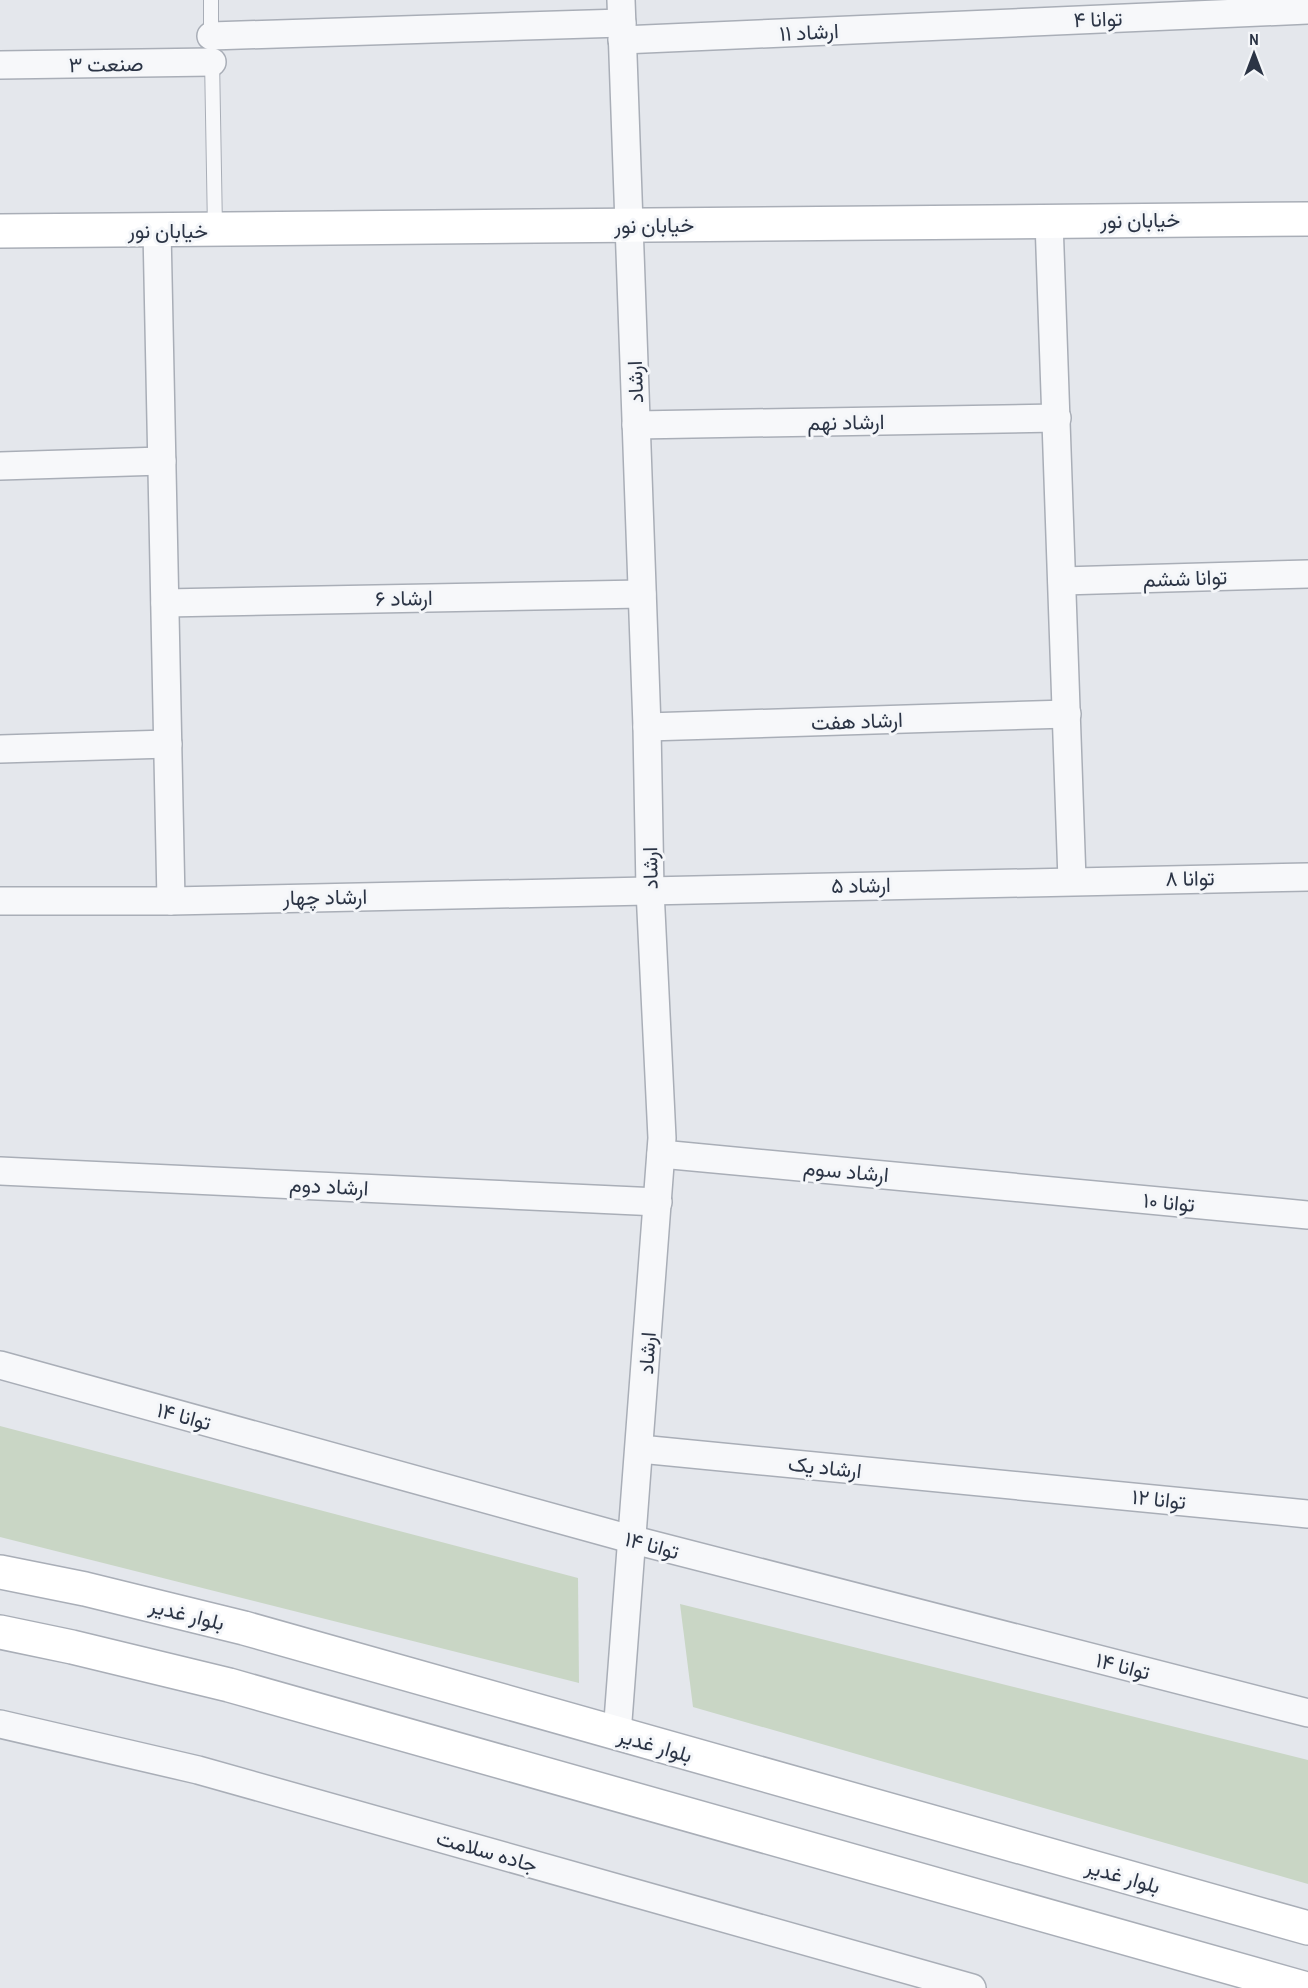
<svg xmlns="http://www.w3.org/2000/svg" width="1308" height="1988" font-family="'Archivo Narrow',Vazirmatn,sans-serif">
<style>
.green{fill:#c9d6c5}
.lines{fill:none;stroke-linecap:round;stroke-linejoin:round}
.lane-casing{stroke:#a9aeb7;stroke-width:16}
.street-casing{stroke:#a9aeb7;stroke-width:30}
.secondary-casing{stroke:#a9aeb7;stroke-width:36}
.lane{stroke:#f7f8fa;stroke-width:14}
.street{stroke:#f7f8fa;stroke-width:27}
.secondary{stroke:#fff;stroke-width:33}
.labels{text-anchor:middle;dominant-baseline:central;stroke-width:6;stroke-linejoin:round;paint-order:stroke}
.street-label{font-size:21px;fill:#2b3445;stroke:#f4f6f9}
</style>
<rect width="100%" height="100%" fill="#e4e7ec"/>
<!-- green -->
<g class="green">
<path d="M0,1426L578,1578L579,1683L0,1537Z"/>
<path d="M680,1604L1308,1760V1884L693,1707Z"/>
</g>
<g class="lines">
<!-- lane casing -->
<g class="lane-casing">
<g id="lane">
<path d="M211,0V40"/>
<path d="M212,59L215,229"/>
</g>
</g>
<!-- street casing -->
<g class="street-casing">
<g id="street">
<path d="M211,36L622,23"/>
<path d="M622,40L1308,10"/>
<path d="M0,65L212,62"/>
<path d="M1049,221L1072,880"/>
<path d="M157,230L171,901"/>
<path d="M636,425L1057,418"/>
<path d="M0,466L162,461"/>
<path d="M1062,581L1308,574"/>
<path d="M165,603L642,594"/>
<path d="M647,727L1067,714"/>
<path d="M0,749L168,744"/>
<path d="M0,901H171L1308,877"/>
<path d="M661,1154L1308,1215"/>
<path d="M0,1171L658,1202"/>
<path d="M0,1365L634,1540L1308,1713"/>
<path d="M640,1449L1308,1514"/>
<path d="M0,1724L198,1770L972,1988"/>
<path d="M617,1734L662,1138L650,890L647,727L621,0"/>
</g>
</g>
<!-- secondary casing -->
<g class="secondary-casing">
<g id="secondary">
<path d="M0,231L1308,219"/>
<path d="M0,1572L85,1589L244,1628L1308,1928"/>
<path d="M0,1632L72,1647L229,1685L1303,1988"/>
</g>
</g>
<!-- lane -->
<use href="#lane" class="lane"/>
<!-- street -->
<use href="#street" class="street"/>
<!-- secondary -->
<use href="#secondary" class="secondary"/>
</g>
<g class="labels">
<!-- street labels -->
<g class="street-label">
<text transform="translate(1098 19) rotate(-2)">توانا ۴</text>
<text transform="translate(809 32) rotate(-3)">ارشاد ۱۱</text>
<text transform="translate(106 64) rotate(-1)">صنعت ۳</text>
<text transform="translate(1140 220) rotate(-1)">خیابان نور</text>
<text transform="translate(654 225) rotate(-1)">خیابان نور</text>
<text x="168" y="230">خیابان نور</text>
<text transform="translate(635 382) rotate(-92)">ارشاد</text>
<text transform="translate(846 422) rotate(-1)">ارشاد نهم</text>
<text transform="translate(1185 578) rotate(-2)">توانا ششم</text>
<text transform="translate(404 598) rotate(-1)">ارشاد ۶</text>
<text transform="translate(857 721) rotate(-2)">ارشاد هفت</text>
<text transform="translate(650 868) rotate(-91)">ارشاد</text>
<text transform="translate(1190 878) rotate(-1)">توانا ۸</text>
<text transform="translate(861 885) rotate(-1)">ارشاد ۵</text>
<text transform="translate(325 897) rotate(-1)">ارشاد چهار</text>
<text transform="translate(846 1171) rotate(5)">ارشاد سوم</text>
<text transform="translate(329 1186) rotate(3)">ارشاد دوم</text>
<text transform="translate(1169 1202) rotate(5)">توانا ۱۰</text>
<text transform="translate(647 1353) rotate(-86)">ارشاد</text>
<text transform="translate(184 1416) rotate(15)">توانا ۱۴</text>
<text transform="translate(825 1467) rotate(6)">ارشاد یک</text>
<text transform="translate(1159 1499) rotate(6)">توانا ۱۲</text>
<text transform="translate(652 1545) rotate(15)">توانا ۱۴</text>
<text transform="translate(187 1614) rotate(14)">بلوار غدیر</text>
<text transform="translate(1123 1666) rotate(14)">توانا ۱۴</text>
<text transform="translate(655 1745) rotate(16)">بلوار غدیر</text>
<text transform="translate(487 1851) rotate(16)">جاده سلامت</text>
<text transform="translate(1123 1876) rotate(16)">بلوار غدیر</text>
</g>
</g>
<!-- north arrow -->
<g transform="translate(1254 54)" stroke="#f4f6f9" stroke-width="4.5" paint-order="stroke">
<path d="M0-4.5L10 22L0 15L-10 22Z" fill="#2b3445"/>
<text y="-9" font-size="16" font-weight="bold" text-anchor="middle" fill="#2b3445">N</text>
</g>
</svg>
